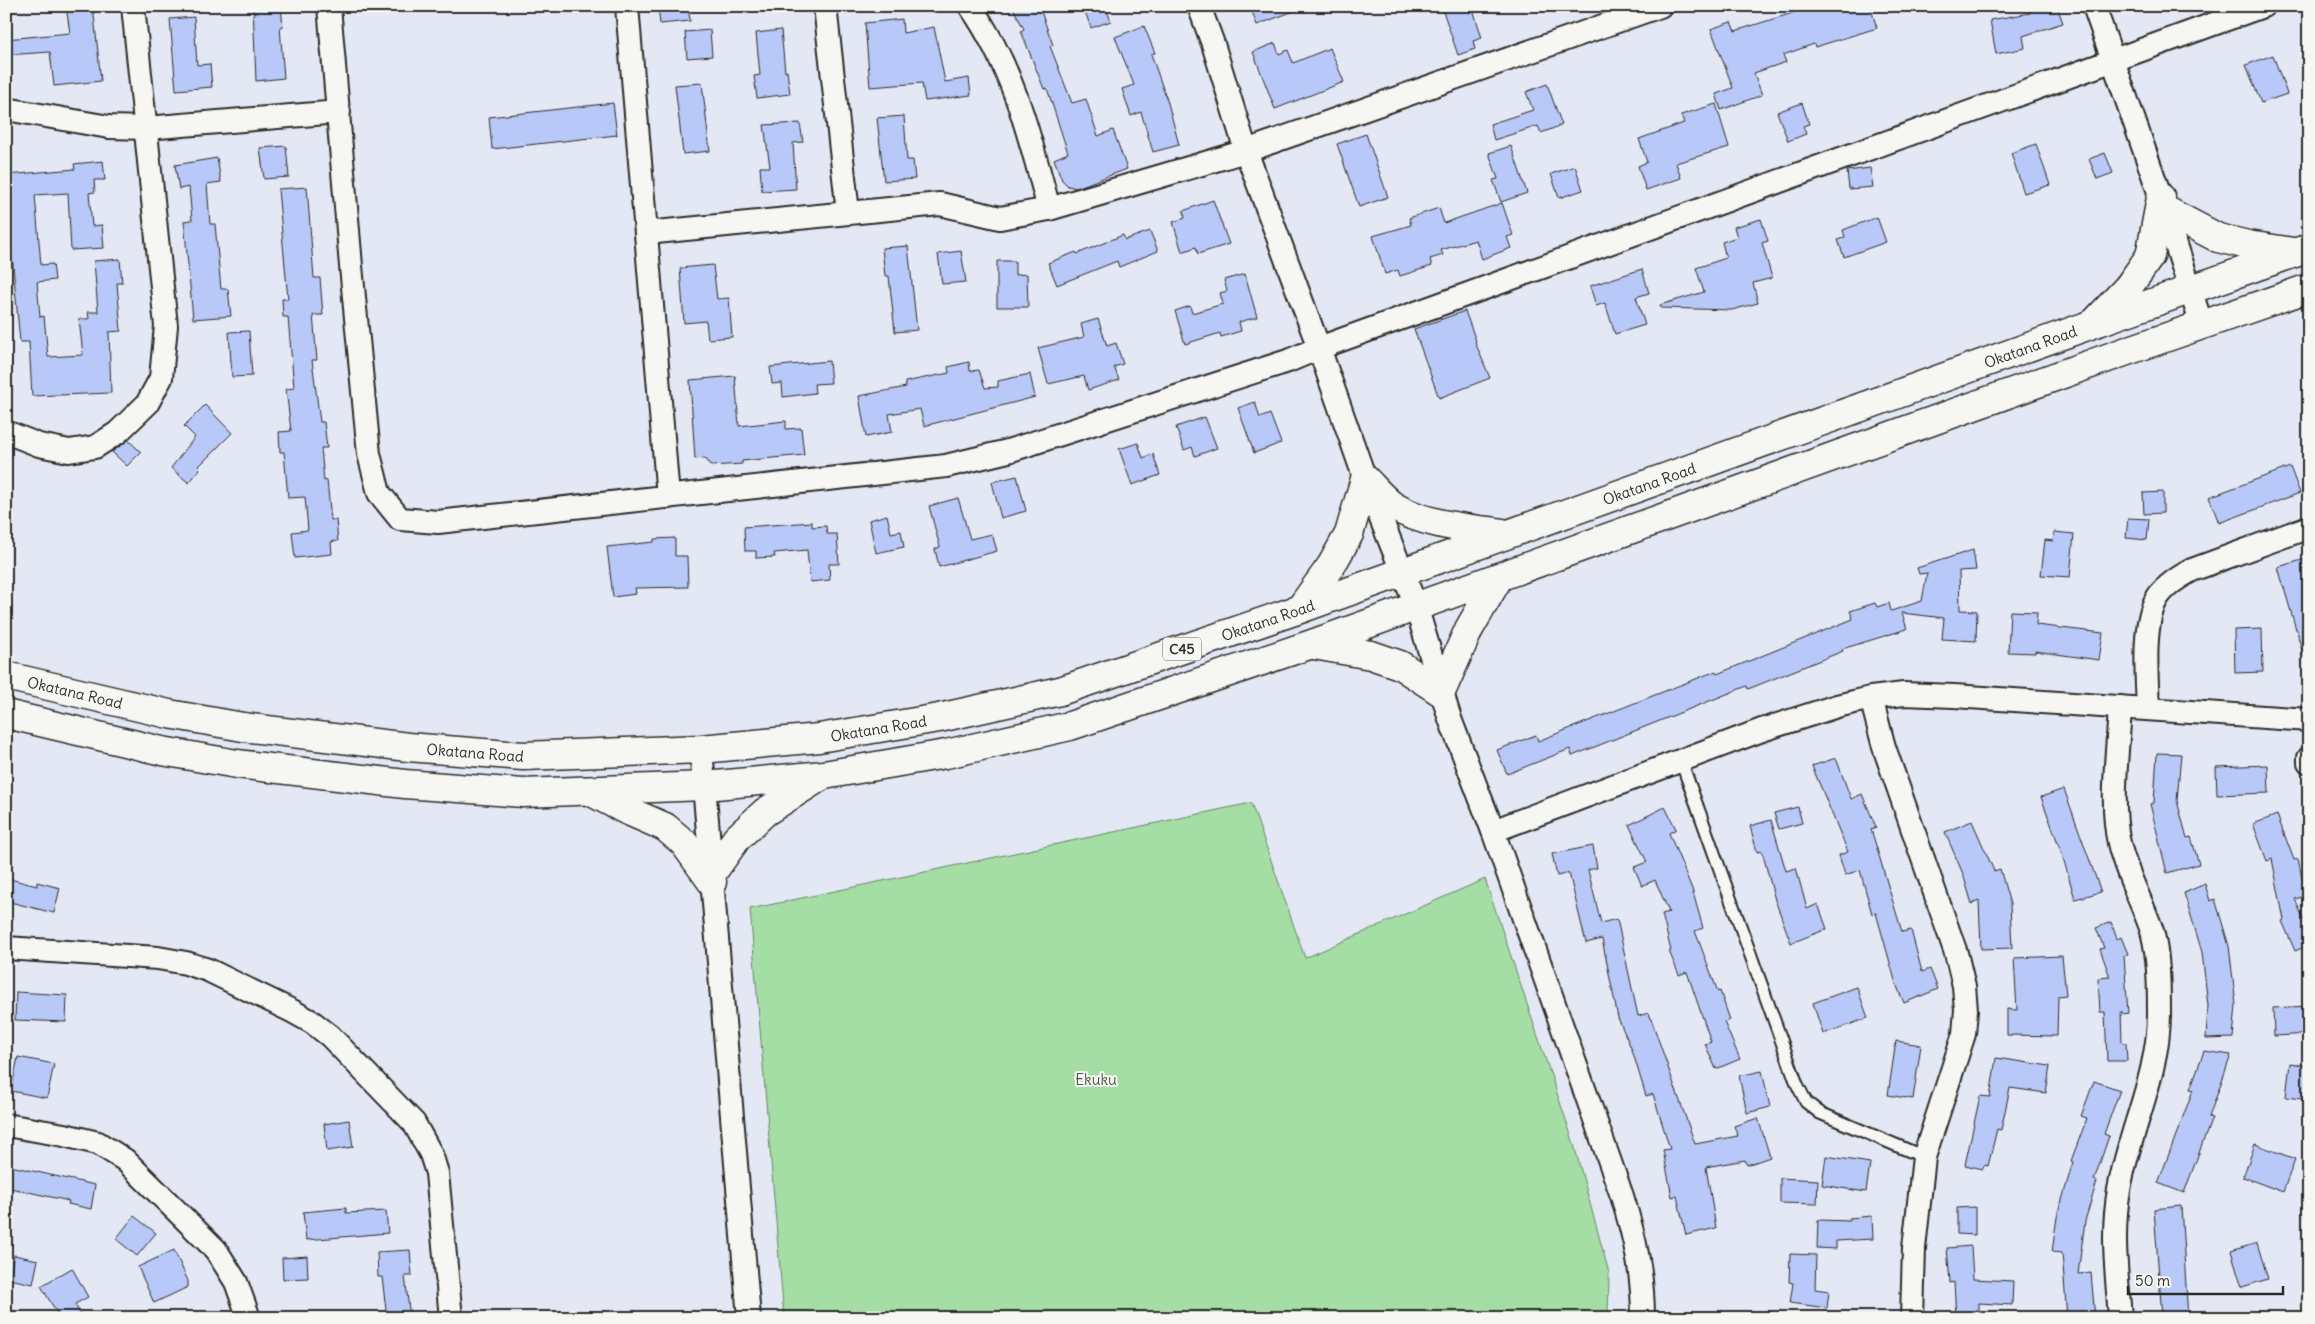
<svg xmlns="http://www.w3.org/2000/svg" width="2315" height="1324" font-family="Delius,sans-serif">
<style>
.green{fill:#a4dea4;stroke:#688468}
.building{fill:#b8c8f8;stroke:#2b2b2b}
.lines{fill:none;stroke-linecap:round;stroke-linejoin:round}
.service-casing{stroke:#2b2b2b;stroke-width:15}
.minor-casing{stroke:#2b2b2b;stroke-width:26}
.primary-casing{stroke:#2b2b2b;stroke-width:31}
.service{stroke:#f6f6f2;stroke-width:11}
.minor{stroke:#f6f6f2;stroke-width:22}
.primary{stroke:#f6f6f2;stroke-width:28}
.labels{text-anchor:middle;dominant-baseline:central;stroke-width:4;stroke-linejoin:round;paint-order:stroke}
.shield{fill:#f6f6f2;stroke:#686867;stroke-width:1}
.shield-label{font-size:14px;font-weight:bold;fill:#2b2b2b}
.street-label{font-size:15px;fill:#2b2b2b;stroke:#f6f6f2}
.park-label{font-size:15px;fill:#495849;stroke:#f6f6f2}
</style>
<rect width="100%" height="100%" fill="#e3e8f4"/>
<filter id="ink" filterUnits="userSpaceOnUse"><feTurbulence type="fractalNoise" baseFrequency=".02" numOctaves="2"/><feDisplacementMap in="SourceGraphic" scale="10" xChannelSelector="R" yChannelSelector="G"/><feConvolveMatrix kernelMatrix="1 2 1 2 8 2 1 2 1" color-interpolation-filters="sRGB"/></filter>
<g filter="url(#ink)">
<!-- green -->
<path class="green" d="M1251,803L1305,958L1485,879L1573,1141L1609,1273L1608,1318H784L750,909Z"/>
<!-- building -->
<g class="building">
<path d="M66,6H93L101,81L54,86L50,52L6,55V39L70,33Z"/>
<path d="M253,6H281L283,27H280L284,78L256,81Z"/>
<path d="M658,6H688L690,21L660,24Z"/>
<path d="M1012,6H1039L1053,45L1050,46L1072,103L1086,99L1098,136L1113,130L1127,169L1076,188L1068,186L1062,180L1054,159L1068,153L1047,88L1044,89L1021,31L1024,29Z"/>
<path d="M1083,6H1105L1111,21L1091,28Z"/>
<path d="M1250,6H1301L1302,8L1257,25Z"/>
<path d="M1455,6H1472L1482,38L1473,41L1475,49L1458,55L1443,11Z"/>
<path d="M1800,6H1870L1877,28L1815,47L1814,44L1783,55L1786,62L1754,73L1762,95L1721,110L1716,94L1733,88L1711,29L1731,22L1735,31L1802,10Z"/>
<path d="M2028,6H2057L2063,23L2023,36L2025,48L1996,54L1990,20L2030,13Z"/>
<path d="M194,17L197,65L210,64L212,87L176,90L170,19Z"/>
<path d="M902,19L903,33L934,27L945,82L969,78L971,95L925,101L922,83L870,87L865,23Z"/>
<path d="M1144,26L1155,53L1151,54L1168,103L1179,145L1153,152L1141,112L1131,116L1122,89L1134,85L1115,37Z"/>
<path d="M710,30L712,56L687,58L685,32Z"/>
<path d="M781,30L785,72L787,71L790,94L757,98L754,76L760,75L756,33Z"/>
<path d="M1275,43L1279,54L1288,50L1293,63L1330,48L1344,82L1275,109L1253,52Z"/>
<path d="M2273,55L2287,94L2261,103L2246,65Z"/>
<path d="M702,83L710,151L683,154L675,85Z"/>
<path d="M1547,84L1562,125L1541,133L1538,126L1494,140L1490,124L1533,110L1526,92Z"/>
<path d="M613,103L617,135L492,149L489,117Z"/>
<path d="M1802,103L1809,124L1803,126L1806,134L1788,141L1777,112Z"/>
<path d="M1716,104L1729,147L1676,163L1681,178L1646,190L1638,166L1647,162L1639,139L1684,123L1681,115Z"/>
<path d="M904,116L907,160H913L915,179L884,181L877,118Z"/>
<path d="M800,123L803,142L793,143L796,189L762,191L760,167H770L764,125Z"/>
<path d="M1366,134L1388,197L1359,207L1337,144Z"/>
<path d="M2036,144L2050,185L2024,193L2011,153Z"/>
<path d="M286,146L289,177L264,179L260,148Z"/>
<path d="M1511,146L1527,193L1501,202L1493,180L1498,179L1489,153Z"/>
<path d="M2105,153L2113,173L2097,179L2089,159Z"/>
<path d="M217,158L221,182L207,184L210,224H215L221,289H228L231,316L193,319L184,221L192,220L189,187L179,189L175,165Z"/>
<path d="M103,161L105,180H94L95,192L89,193L92,226L102,225L104,248L71,250L68,193L35,195L41,265L53,264L55,280L37,282L40,317L44,316L48,357L83,355L79,319H89L88,312H98L94,261L120,259L122,283H117L121,331L109,332L111,393L32,396L29,342H20L11,244H8L6,175L75,169L74,164Z"/>
<path d="M1575,166L1583,190L1559,198L1551,174Z"/>
<path d="M1870,168L1873,187L1849,189L1847,171Z"/>
<path d="M307,187L314,278H320L323,315H313L317,360H312L320,422H324L327,448H321L324,481L327,480L331,520H336L338,541L331,542L332,554L295,558L292,532L308,530L305,497L288,498L284,452H280L279,432L291,431L286,389L294,388L288,317H283L282,299H288L278,189Z"/>
<path d="M1213,200L1229,244L1198,254L1196,247L1182,252L1173,222L1185,218L1183,211Z"/>
<path d="M1502,203L1513,235L1507,237L1511,248L1482,259L1476,240L1441,250L1443,255L1430,259L1432,266L1400,276L1398,270L1385,274L1373,236L1411,225L1409,218L1439,208L1444,223Z"/>
<path d="M1877,217L1886,242L1844,257L1838,240L1845,237L1843,230Z"/>
<path d="M1761,219L1768,241L1762,243L1772,278L1753,283L1758,303L1732,310L1661,308L1660,305L1704,292L1696,268L1726,258L1722,242L1737,237L1734,227Z"/>
<path d="M1150,231L1158,251L1119,267L1117,261L1057,285L1048,263L1076,252L1077,254L1123,235L1125,240Z"/>
<path d="M908,246L917,330L895,332L889,276H885L882,248Z"/>
<path d="M961,251L966,282L942,284L938,254Z"/>
<path d="M997,261H1015V275L1027,274L1028,307H997Z"/>
<path d="M713,265L717,299L729,298L732,337L708,339L706,321L684,323L680,268Z"/>
<path d="M1642,269L1649,293L1636,297L1645,325L1615,334L1605,303L1596,306L1590,286Z"/>
<path d="M1245,274L1257,317L1239,322L1241,331L1221,337L1220,333L1185,344L1175,311L1190,306L1192,313L1223,304L1220,293L1227,291L1224,280Z"/>
<path d="M1465,311L1476,341L1475,342L1490,378L1439,398L1414,329Z"/>
<path d="M1098,319L1107,346L1116,343L1123,364L1114,367L1119,380L1088,390L1084,376L1048,384L1038,348L1084,337L1081,324Z"/>
<path d="M249,331L252,376L232,377L229,332Z"/>
<path d="M829,361L831,383L814,384L815,393L783,397L782,383L772,384L770,367Z"/>
<path d="M969,362L970,371L979,370L985,388L998,387V381L1030,374L1035,397L924,426L920,409L889,414L892,432L866,437L859,396L906,387L905,382L949,373L948,367Z"/>
<path d="M735,376L739,426L786,421V429L801,428L804,455L742,461V464L711,466L705,458L695,459L690,380Z"/>
<path d="M1255,402L1260,418L1270,414L1281,443L1254,453L1238,408Z"/>
<path d="M205,405L232,433L198,467L200,469L189,483L171,468L195,437L184,426Z"/>
<path d="M1205,417L1217,448L1195,456L1192,447L1184,450L1176,427Z"/>
<path d="M128,440L141,452L127,466L112,452Z"/>
<path d="M1138,443L1143,458L1153,454L1160,475L1132,485L1119,449Z"/>
<path d="M2290,467L2300,493L2219,523L2209,497Z"/>
<path d="M1017,476L1026,511L1001,518L992,482Z"/>
<path d="M2163,492V513L2144,514L2143,493Z"/>
<path d="M958,498L970,539L992,534L997,551L939,567L935,549L940,547L929,506Z"/>
<path d="M887,515L891,533L901,531L904,547L876,553L869,520Z"/>
<path d="M2128,518L2149,519L2147,540L2126,538Z"/>
<path d="M812,522V527L826,526L827,534H837L839,564H829L830,580L810,582L807,550L774,553L775,557L756,558V551H745L744,527Z"/>
<path d="M2054,532L2074,534L2070,577L2041,575L2045,540L2053,541Z"/>
<path d="M675,538V556H687L688,587L635,588L636,594L613,597L607,547L654,542V539Z"/>
<path d="M1973,550L1976,570L1959,571L1960,610L1977,611L1976,641L1942,639L1944,618L1902,613L1907,629L1842,649L1843,651L1748,689L1747,686L1572,756L1570,749L1507,774L1497,750L1536,735L1538,741L1716,671L1717,674L1853,619L1850,611L1875,603L1877,607L1889,603L1891,611L1922,601L1927,573L1919,574L1917,568Z"/>
<path d="M2309,558V656L2304,657L2278,567Z"/>
<path d="M2010,611L2037,612L2036,625L2103,633L2099,660L2035,651V653L2008,652Z"/>
<path d="M2262,629L2263,672L2235,673L2234,630Z"/>
<path d="M2157,753L2181,754L2177,801L2187,838L2191,837L2199,864L2167,873L2150,804L2154,803Z"/>
<path d="M1836,758L1851,799L1862,794L1876,827L1871,829L1902,932L1911,930L1922,972L1930,969L1938,989L1904,1003L1896,984L1876,913L1872,914L1860,870L1845,875L1839,855L1848,852L1812,766Z"/>
<path d="M2268,765L2269,793L2217,795L2216,767Z"/>
<path d="M2064,789L2101,892L2075,899L2062,854L2041,797Z"/>
<path d="M1665,807L1676,829L1669,833L1692,889L1703,928L1695,931L1718,992L1720,991L1730,1020L1724,1022L1740,1059L1716,1069L1705,1044L1711,1042L1687,972L1679,975L1669,951H1671L1662,914L1669,912L1655,880L1642,886L1634,867L1647,862L1629,825Z"/>
<path d="M1798,807L1802,823L1779,829L1774,813Z"/>
<path d="M2277,815L2294,860L2298,859L2306,896L2295,899L2309,932V945L2295,951L2282,921L2284,920L2272,859L2267,861L2253,824Z"/>
<path d="M1771,820L1786,871L1796,868L1807,909L1818,904L1827,929L1791,943L1775,900L1762,851L1757,852L1750,826Z"/>
<path d="M1972,821L1994,871L2000,869L2010,904L2012,948L1981,949L1979,901L1972,904L1963,874L1945,832Z"/>
<path d="M1593,846L1597,868L1588,870L1601,923L1617,919L1638,1016L1649,1013L1695,1144L1738,1136L1734,1126L1758,1118L1770,1157L1747,1165L1745,1160L1706,1167L1716,1228L1686,1235L1677,1196L1672,1197L1663,1150L1670,1149L1653,1094L1646,1096L1632,1050L1618,1018L1602,939L1586,943L1569,873L1557,876L1552,854Z"/>
<path d="M6,878L37,886V882L60,888L54,913L6,901Z"/>
<path d="M2205,884L2210,901L2215,899L2229,946L2236,1005L2233,1038L2206,1039L2208,1006L2202,952L2184,893Z"/>
<path d="M2111,922L2117,939L2121,937L2128,954L2124,956L2128,1013L2124,1014L2121,1011L2122,1043H2126L2127,1061H2107L2105,1012H2100L2098,978L2110,977L2100,949L2104,948L2096,928Z"/>
<path d="M2062,956L2066,995L2058,996L2057,1036L2007,1035V1009L2017,1010L2014,958Z"/>
<path d="M1857,987L1868,1018L1823,1034L1813,1003Z"/>
<path d="M16,992L67,995L66,1022L15,1020Z"/>
<path d="M2309,1006V1034L2274,1036L2273,1008Z"/>
<path d="M1896,1041L1921,1045L1913,1099L1888,1095Z"/>
<path d="M2204,1051L2231,1055L2209,1117L2212,1118L2184,1193L2158,1183L2193,1090L2190,1089Z"/>
<path d="M18,1057L54,1064L47,1098L11,1091Z"/>
<path d="M1996,1058L2050,1066L2046,1093L2010,1088L2001,1130L1997,1129L1988,1166L1984,1165L1983,1169L1965,1165L1980,1096L1990,1097Z"/>
<path d="M2290,1063L2309,1066V1100L2286,1097Z"/>
<path d="M1762,1071L1770,1107L1747,1113L1739,1076Z"/>
<path d="M2094,1081L2120,1090L2104,1134L2109,1136L2094,1180L2097,1181L2085,1221L2078,1274L2091,1273L2095,1318H2067L2062,1253L2052,1252L2057,1217L2073,1162L2071,1161L2087,1118L2081,1116Z"/>
<path d="M349,1120L353,1147L327,1151L324,1124Z"/>
<path d="M2255,1144L2295,1159L2283,1192L2243,1177Z"/>
<path d="M1826,1156L1870,1163L1866,1192L1822,1185Z"/>
<path d="M6,1165L95,1185L91,1209L68,1204L69,1201L6,1187Z"/>
<path d="M1780,1178L1818,1180L1817,1204L1780,1203Z"/>
<path d="M2181,1206L2188,1318H2162L2154,1209Z"/>
<path d="M1975,1207V1235L1957,1234V1208Z"/>
<path d="M346,1208V1213L386,1211L388,1233L306,1240L303,1212Z"/>
<path d="M134,1216L156,1233L137,1256L116,1239Z"/>
<path d="M1872,1216L1873,1239L1836,1241V1249L1817,1248L1818,1220L1850,1221L1849,1218Z"/>
<path d="M2257,1243L2268,1279L2242,1287L2231,1251Z"/>
<path d="M1971,1246L1973,1279L2013,1281L2012,1305L1979,1303V1318H1956L1954,1282L1950,1283L1947,1248Z"/>
<path d="M174,1250L188,1281V1287L154,1303L138,1267Z"/>
<path d="M410,1250L412,1276H405L410,1318H387L382,1277H378L377,1252Z"/>
<path d="M1790,1254L1816,1255L1815,1289L1829,1291L1827,1308L1790,1303L1793,1283L1789,1282Z"/>
<path d="M14,1255L38,1260L33,1284L9,1279Z"/>
<path d="M307,1256L308,1278L283,1279L282,1258Z"/>
<path d="M72,1268L88,1297L75,1304L82,1318H60L41,1286Z"/>
</g>
<g class="lines">
<!-- service casing -->
<g class="service-casing">
<path id="service" d="M1681,761L1797,1084L1806,1102L1820,1113L1924,1157"/>
</g>
<!-- minor casing -->
<g class="minor-casing">
<g id="minor">
<path d="M329,6L351,266L369,454L379,493L400,519L438,522L946,466L1008,451L1288,361L1319,348L1246,151L1213,44L1199,6"/>
<path d="M627,6L668,497"/>
<path d="M825,6L848,213"/>
<path d="M970,6C1013,67 1030,137 1049,209"/>
<path d="M2094,6L2161,198L2202,326"/>
<path d="M6,109L109,127L146,128L339,112"/>
<path d="M646,233L940,204L1000,218L1049,209L1246,151L1660,6"/>
<path d="M6,432L39,445L69,451L95,447L117,433L147,404L161,378L166,326L133,6"/>
<path d="M1871,698L1884,747L1956,953L1964,986L1966,1010L1964,1034L1924,1157L1914,1248L1912,1318"/>
<path d="M2120,707C2118,750 2110,802 2119,843C2126,874 2142,901 2152,931C2159,957 2159,987 2159,1014C2159,1075 2129,1131 2119,1190C2111,1234 2117,1274 2120,1318"/>
<path d="M2148,709C2147,679 2142,627 2156,600C2163,587 2179,577 2192,570L2309,527"/>
<path d="M701,749L749,1318"/>
<path d="M2309,758V762"/>
<path d="M1493,831L1762,730L1837,706L1871,698L1904,694L1954,696L2309,720"/>
<path d="M6,948L158,958L186,963L208,970L292,1011L312,1022L330,1036L414,1123L431,1154L437,1173L451,1318"/>
<path d="M6,1125L64,1135L98,1143L125,1160L216,1250L236,1282L249,1318"/>
<path d="M1643,1318C1643,1273 1635,1238 1622,1196L1493,831L1450,719L1416,606L1365,479L1319,348L2263,6"/>
</g>
</g>
<!-- primary casing -->
<g class="primary-casing">
<g id="primary">
<path d="M2165,210L2218,238L2248,245L2293,252"/>
<path d="M2096,321L2129,286L2150,256L2161,198"/>
<path d="M1300,609L1331,566L1349,534L1365,479C1374,488 1383,499 1393,506C1425,525 1467,528 1503,533"/>
<path d="M1314,645L1371,655L1400,665L1441,692L1469,629L1499,577"/>
<path id="s1" d="M6,676L169,714L243,727L408,747L523,756L701,749L819,738L939,718L1060,691L1300,609L2112,317L2309,248"/>
<path d="M6,714L162,751L237,764L405,784L523,793L705,786L824,775L946,754L1070,726L1312,644L2124,352L2309,288"/>
<path d="M590,791L626,810L665,827L684,843L712,882"/>
<path d="M712,873L737,838L765,812L820,777"/>
</g>
</g>
<!-- service -->
<use href="#service" class="service"/>
<!-- minor -->
<use href="#minor" class="minor"/>
<!-- primary -->
<use href="#primary" class="primary"/>
</g>
</g>
<g class="labels">
<!-- shield labels -->
<rect class="shield" x="1163" y="637.5" width="38" height="23" rx="4"/>
<g class="shield-label">
<text x="1182" y="649">C45</text>
</g>
<!-- street labels -->
<g class="street-label">
<text stroke="none"><textPath href="#s1" startOffset="2096">Okatana Road</textPath></text>
<text stroke="none"><textPath href="#s1" startOffset="1691">Okatana Road</textPath></text>
<text stroke="none"><textPath href="#s1" startOffset="1286">Okatana Road</textPath></text>
<text stroke="none"><textPath href="#s1" startOffset="71">Okatana Road</textPath></text>
<text stroke="none"><textPath href="#s1" startOffset="881">Okatana Road</textPath></text>
<text stroke="none"><textPath href="#s1" startOffset="476">Okatana Road</textPath></text>
</g>
<!-- park labels -->
<g class="park-label">
<text x="1096" y="1079">Ekuku</text>
</g>
</g>
<!-- margin -->
<rect width="2315" height="1324" fill="none" stroke="#f6f6f2" stroke-width="25"/>
<rect x="12" y="12" width="2290" height="1299" fill="none" stroke="#2b2b2b" stroke-width="2" filter="url(#ink)"/>
<!-- scale -->
<path d="M2128 1286v8h155v-8" fill="none" stroke="#2b2b2b" stroke-width="2.5"/>
<text x="2135" y="1286" font-size="15" fill="#2b2b2b" stroke="#f6f6f2" stroke-width="4" paint-order="stroke">50 m</text>
</svg>
